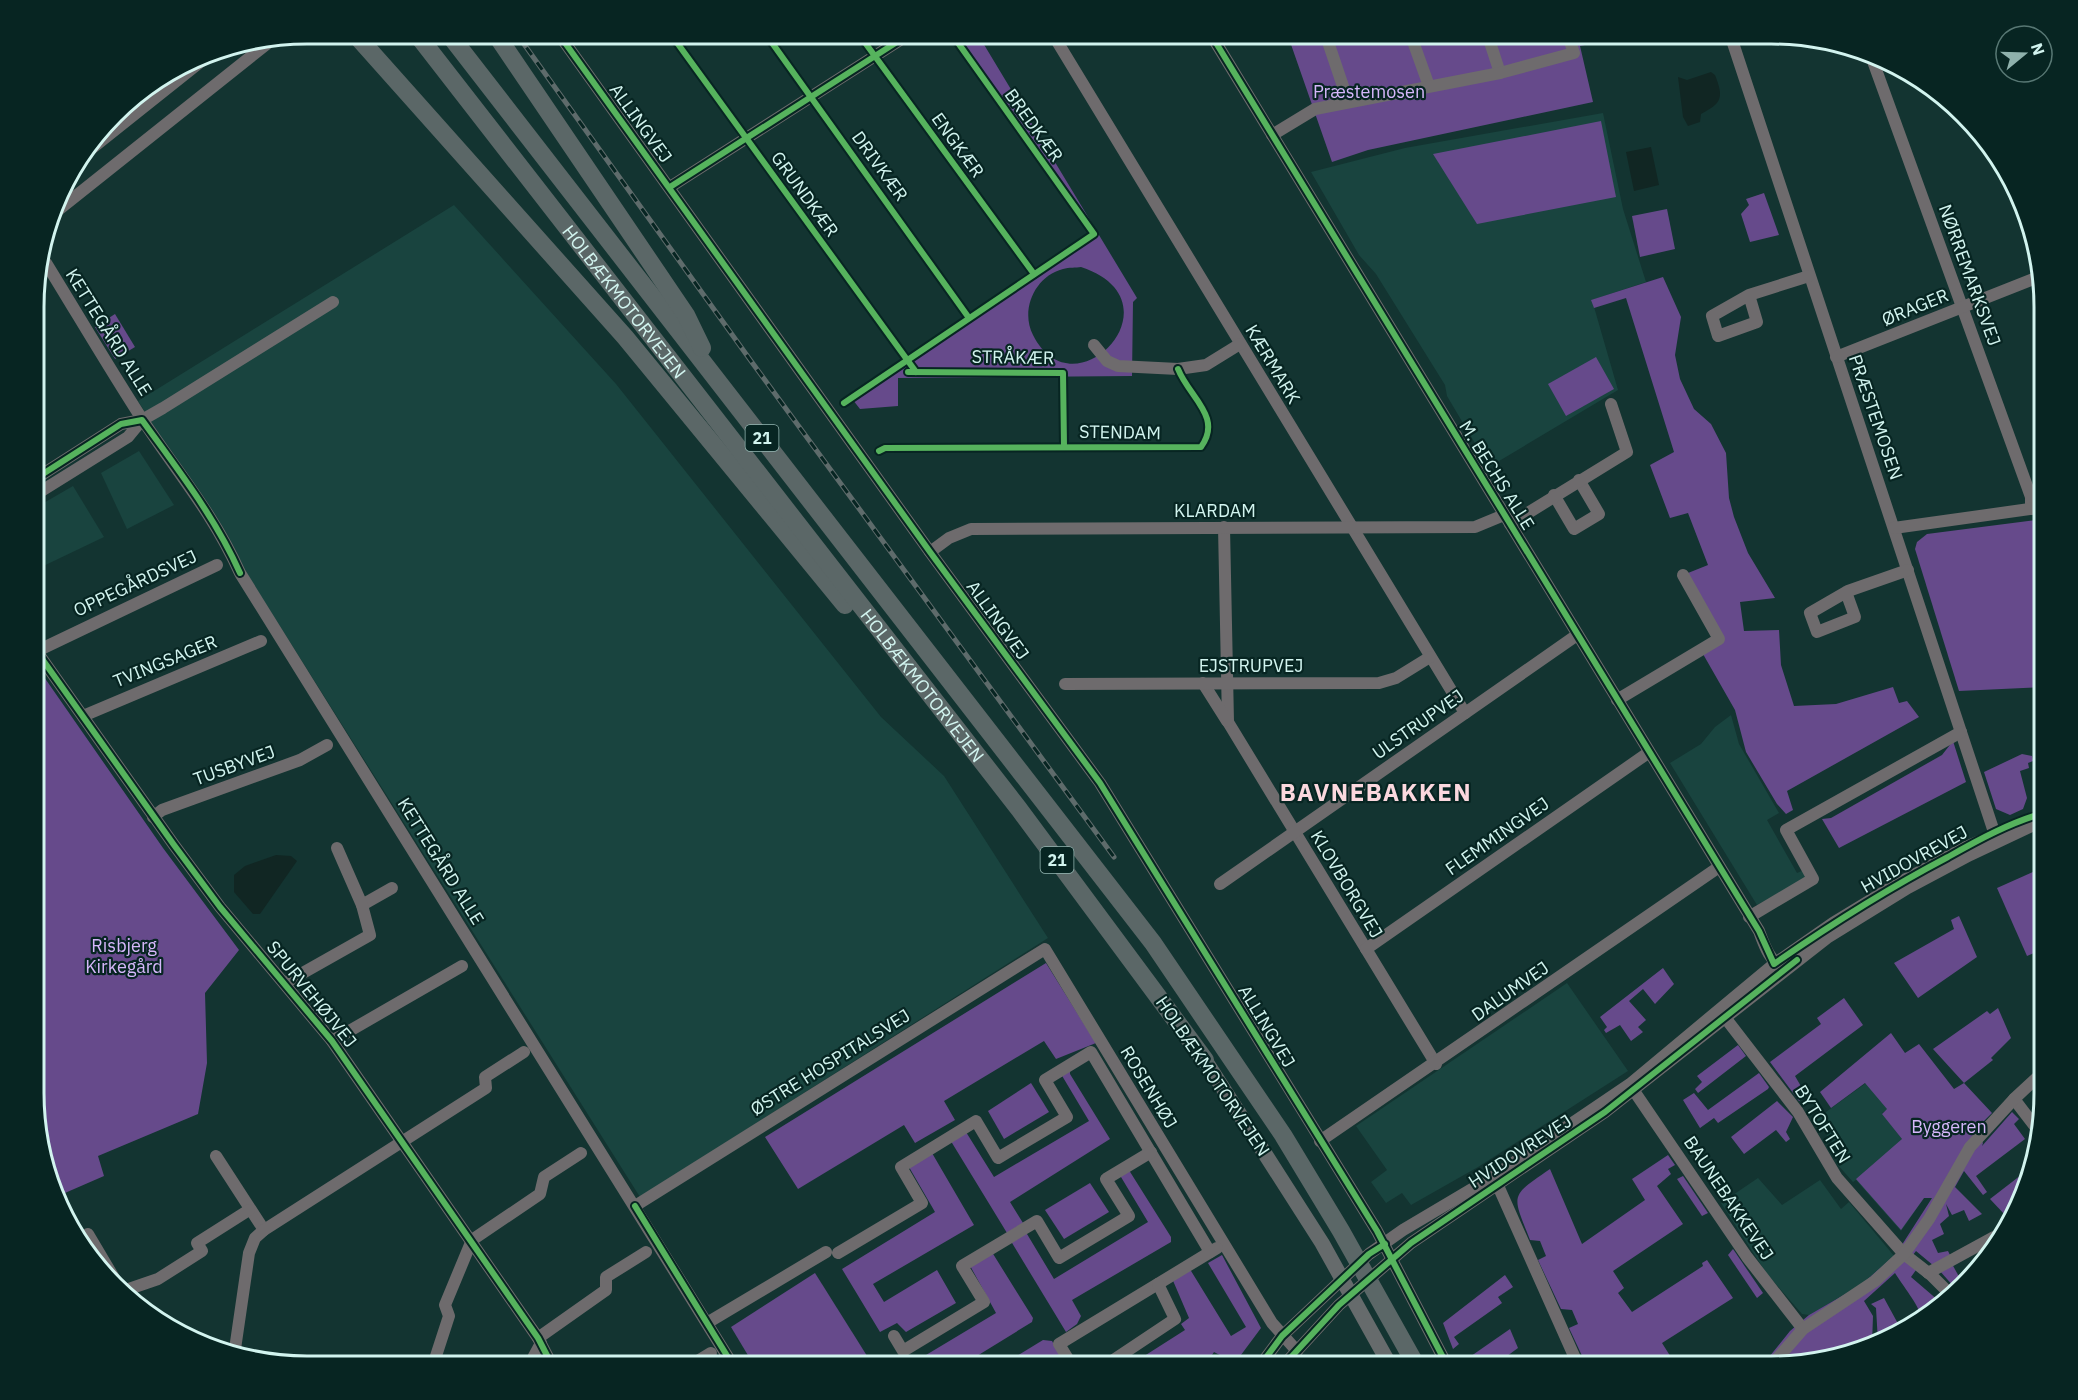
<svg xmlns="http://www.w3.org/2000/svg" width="2078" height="1400" font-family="'IBM Plex Sans',sans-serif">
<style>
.built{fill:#19443f}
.green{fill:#664a8b;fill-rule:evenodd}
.water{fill:#112623}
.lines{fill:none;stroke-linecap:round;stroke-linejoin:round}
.minor{stroke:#6e6b6d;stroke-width:12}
.major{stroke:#666b6c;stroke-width:15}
.highway{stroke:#5b6767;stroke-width:18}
.rail-casing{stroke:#5e6b6b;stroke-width:5}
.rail{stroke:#072522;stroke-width:3;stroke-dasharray:9;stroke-linecap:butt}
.cycleway-casing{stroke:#072522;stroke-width:10}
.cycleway{stroke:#56b35d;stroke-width:6}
.labels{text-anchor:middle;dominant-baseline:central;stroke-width:4.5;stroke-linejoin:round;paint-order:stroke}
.shield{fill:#072522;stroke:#95b6b2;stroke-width:1.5}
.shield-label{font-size:16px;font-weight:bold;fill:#d2f4ef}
.park-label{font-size:18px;fill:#d6b7fb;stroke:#072522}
.street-label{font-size:18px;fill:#d2f4ef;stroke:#072522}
.district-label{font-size:24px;font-weight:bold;letter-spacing:1.5px;fill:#fbd8de;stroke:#072522}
.rim{fill:none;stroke:#d2f4ef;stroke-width:3}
</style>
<rect width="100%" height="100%" fill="#133431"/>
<!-- built -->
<g class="built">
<path d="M1603,113L1623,209L1646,282L1592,300L1618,390L1489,467L1447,396L1445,385L1376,274L1359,255L1311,172L1405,148Z"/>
<path d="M454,205L616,384L881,717L944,776L1048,938L640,1197L138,401Z"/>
<path d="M139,451L174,505L127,529L101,473Z"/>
<path d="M73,486L104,537L35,570V508Z"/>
<path d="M1731,715L1739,744L1779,813L1767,820L1797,873L1804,870L1808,877L1757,905L1670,763L1701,744L1715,727Z"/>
<path d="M1567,983L1628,1071L1478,1167L1411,1205L1402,1193L1386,1203L1371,1182L1387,1170L1356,1126Z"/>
<path d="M1866,1083L1888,1109L1882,1113L1902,1139L1933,1198H1924L1901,1231L1856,1180L1853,1182L1837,1164L1842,1155L1815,1120Z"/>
<path d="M1758,1178L1782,1205L1820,1180L1841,1209L1849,1202L1895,1257L1861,1285L1809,1315L1802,1314L1767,1274L1721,1203Z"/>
</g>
<!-- green -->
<g class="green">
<path d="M956,33H977L1137,298L1133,302L1132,376L898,378V406L860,409L849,395L1096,233ZM1081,267C1184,301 1074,417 1033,335C1020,310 1035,276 1063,269C1069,267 1076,268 1081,267Z"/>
<path d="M1287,33L1639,34L1580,46L1593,102L1368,150L1332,162Z"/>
<path d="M1601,121L1616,197L1477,224L1433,154Z"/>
<path d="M1764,193L1779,235L1750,242L1741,214L1749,205L1746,199Z"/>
<path d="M1667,209L1675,249L1640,257L1632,216Z"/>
<path d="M1663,277L1681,317L1675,355L1680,379L1694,409L1711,424L1726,453L1729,498L1734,517L1748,553L1775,598L1740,602L1744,631L1779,630L1781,665L1794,706L1836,704L1893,687L1899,703L1907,701L1919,717L1787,791L1793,810L1786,814L1777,804L1746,752L1735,710L1703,654L1721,641L1683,575L1708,565L1688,513L1670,518L1650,465L1674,452L1626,298L1594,308L1591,300Z"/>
<path d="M115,314L135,347L115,359L95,327Z"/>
<path d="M1596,357L1614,389L1566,416L1548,384Z"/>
<path d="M2044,519V687L1959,691L1915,549L1917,542L1927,534Z"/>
<path d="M35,664L163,848L239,950L205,993L207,1063L198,1114L98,1156L104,1176L58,1196L35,1129Z"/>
<path d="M1953,741L1966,782L1839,848L1822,819L1831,818L1942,755Z"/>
<path d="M2022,754L2032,756L2033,761L2028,763L2029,768L2020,771L2027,798L2023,809L2010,815L1996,809L1984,772Z"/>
<path d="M2044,867V949L2027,956L1997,888Z"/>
<path d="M1959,916L1977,957L1918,998L1894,963L1954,929L1951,920Z"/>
<path d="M1046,963L1096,1043L1056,1059L1044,1041L944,1101L955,1120L915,1143L904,1125L798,1189L765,1137Z"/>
<path d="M1663,968L1674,984L1655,1004L1643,989L1629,1001L1646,1020L1638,1027L1643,1032L1631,1041L1620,1025L1606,1033L1604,1030L1607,1027L1600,1017Z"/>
<path d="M1844,998L1863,1025L1795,1076L1806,1095L1799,1101L1770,1062L1821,1024L1817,1018Z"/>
<path d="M1998,1008L2011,1038L1991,1058L1993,1060L1964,1083L1992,1113L1975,1130L1983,1143L1982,1146L2012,1112L2019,1119L2014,1124L2025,1139L1976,1176L1987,1192L1983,1195L1964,1171L1955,1187L1982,1214L1969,1221L1964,1210L1952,1215L1946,1204L1949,1216L1940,1224L1944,1234L1932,1240L1938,1253L1948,1251L1951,1257L1934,1266L1916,1251L1909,1260L1916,1270L1911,1277L1939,1301L1921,1316C1918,1304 1903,1286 1895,1273L1864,1301L1873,1316L1872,1344L1772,1367H1761L1790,1331L1809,1315L1861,1285L1896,1254L1932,1198H1924L1901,1230L1856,1179L1902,1139L1882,1114L1887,1109L1865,1083L1831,1108L1820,1092L1891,1033L1905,1053L1919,1044L1954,1089L1964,1083L1933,1049L1987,1011L1990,1014Z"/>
<path d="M1738,1045L1746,1056L1698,1093L1695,1089L1702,1082L1697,1076Z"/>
<path d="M1070,1069V1074L1110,1139L1010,1202L1023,1223L1007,1233L949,1138L966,1132L994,1177L1089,1121L1061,1074Z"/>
<path d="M1759,1073L1769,1087L1768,1089L1718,1123L1714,1118L1700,1128L1683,1100L1694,1093L1708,1110Z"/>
<path d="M1031,1083L1049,1112L1004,1139L988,1111Z"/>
<path d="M1777,1101L1793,1117L1786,1132L1790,1139L1786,1142L1776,1130L1744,1154L1731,1137Z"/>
<path d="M932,1153L974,1225L873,1284L884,1302L937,1270L956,1303L906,1332L897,1323L880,1332L842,1269L935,1212L909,1167Z"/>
<path d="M1668,1155L1675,1165L1668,1169L1671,1174L1657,1186L1683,1224L1613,1271L1624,1288L1618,1293L1632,1312L1703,1266L1702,1263L1707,1260L1733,1298L1662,1343L1674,1362L1666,1367H1644L1638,1356L1624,1367H1598L1595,1360H1584L1569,1328L1578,1324L1572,1310L1561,1309L1538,1260L1546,1256L1540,1241L1530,1240C1512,1194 1509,1197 1550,1169L1582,1244L1645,1200L1632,1179Z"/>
<path d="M2034,1165C2030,1185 2023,1202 2006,1216L1990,1199Z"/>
<path d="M1127,1167L1171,1237V1242L1072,1300L1081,1316L1077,1324L1066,1332L1009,1238L1024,1229L1054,1279L1148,1222L1118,1172Z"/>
<path d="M1683,1176L1708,1213L1702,1216L1677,1179Z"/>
<path d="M1090,1183L1109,1212L1064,1239L1045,1210Z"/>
<path d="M990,1249L1033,1318L1032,1322L959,1367H906L996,1313L968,1262Z"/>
<path d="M1733,1249L1763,1293L1757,1298L1728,1255Z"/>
<path d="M1222,1255L1261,1328L1235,1363L1214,1352L1204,1367H1127L1185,1330L1181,1324L1189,1318L1171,1276L1188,1266L1231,1336L1246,1327L1208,1263Z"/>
<path d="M1952,1264L1962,1282L1955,1288L1939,1270Z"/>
<path d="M815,1273L874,1367H755L731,1327Z"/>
<path d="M1505,1275L1513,1287L1498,1297L1502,1303L1454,1337L1459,1344L1453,1349L1443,1323Z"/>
<path d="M1884,1298L1902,1331L1893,1339L1878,1342L1876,1308L1871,1304Z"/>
<path d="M1510,1329L1518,1348L1492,1367H1463L1461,1363Z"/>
<path d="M1043,1340L1052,1341L1066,1367H999Z"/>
</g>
<!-- water -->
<g class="water">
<path d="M1711,72L1715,75C1724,98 1722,103 1701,114L1700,122L1688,126L1683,117L1678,77L1687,80Z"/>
<path d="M1651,147L1659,185L1634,191L1626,152Z"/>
<path d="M276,855L291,856L297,861L260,914H253L234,892V875L245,866Z"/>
</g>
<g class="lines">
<!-- minor -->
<g class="minor">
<path d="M558,33L930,552L1100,783L1377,1231L1448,1367"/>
<path d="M1052,33L1465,713"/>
<path d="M1210,33L1759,931C1765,947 1769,960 1784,969"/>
<path d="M1325,33L1348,101"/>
<path d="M1410,33L1429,86"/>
<path d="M1487,33L1500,73"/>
<path d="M1730,34L1997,841"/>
<path d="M1870,53L2031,497V509"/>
<path d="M1272,135L1315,109L1500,73L1574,53L1567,33"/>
<path d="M86,153L214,51"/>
<path d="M670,187L911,33"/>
<path d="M52,215L273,39"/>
<path d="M46,263C78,315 109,368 142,419C177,472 213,513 240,573L734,1367"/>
<path d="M1749,295L1757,322L1718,336L1712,316L1749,295L1809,276"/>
<path d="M1094,345L1107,361L1118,366L1178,369L1206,365L1240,344"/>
<path d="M1836,357L2041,276"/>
<path d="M35,479L121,424L142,420L163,408L333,302"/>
<path d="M35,495L128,437L142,420"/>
<path d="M1554,495L1574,529L1599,514L1579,480"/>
<path d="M1510,524L1627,452L1611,404"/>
<path d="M1224,527L1228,722L1436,1064"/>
<path d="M1894,528L2044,507"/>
<path d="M930,552L949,538L971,529L1475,527L1504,515"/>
<path d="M1846,592L1855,617L1817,632L1810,613L1848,591L1908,570"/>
<path d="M35,649L174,845L220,907L332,1041L538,1338L553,1367"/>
<path d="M37,651L217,565"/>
<path d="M1203,683L1227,721"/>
<path d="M1065,684L1379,683L1396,678L1430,657"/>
<path d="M1617,700L1719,639L1683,575"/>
<path d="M83,716L261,641"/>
<path d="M153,817L162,810L300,760L327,745"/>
<path d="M1220,884L1577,635"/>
<path d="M362,905L392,888"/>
<path d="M1749,917L1813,879L1786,830L1961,732"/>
<path d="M1366,949L1648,753"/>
<path d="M285,983L370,935L362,905L337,848"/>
<path d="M1720,1011L1798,1112L1837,1178L1904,1254L1931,1275L1949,1293"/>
<path d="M332,1041L462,966"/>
<path d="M1630,1085L1747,1257L1803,1329"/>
<path d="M2014,1099L2040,1133"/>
<path d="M1320,1141L1719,867"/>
<path d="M216,1156L264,1230"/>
<path d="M1495,1179L1579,1367"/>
<path d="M635,1206L1045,949L1272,1323L1297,1351"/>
<path d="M88,1234L120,1288"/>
<path d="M838,1253L922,1203L901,1167L976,1121L998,1158L1067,1117L1045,1080L1091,1052L1210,1252"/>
<path d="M1928,1273L1994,1237"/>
<path d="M123,1291L158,1279L202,1251L197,1243L249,1210"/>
<path d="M707,1323L826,1252"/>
<path d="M894,1336L903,1351L984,1302L962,1266L1037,1221L1059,1258L1129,1216L1106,1179L1151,1152"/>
<path d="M538,1338L606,1290V1277L646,1252"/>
<path d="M234,1356L249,1253L255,1238L264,1230L486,1088L485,1077L524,1052"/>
<path d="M440,1366L435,1359L449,1316L445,1305L472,1240L540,1194L544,1177L581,1153"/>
<path d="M528,1367L541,1343"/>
<path d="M688,1367L711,1353"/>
<path d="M1073,1367L1059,1344L1217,1248"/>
<path d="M1103,1367L1175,1319L1158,1284"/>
<path d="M1259,1367L1282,1336L1369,1254L1403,1230L1494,1176L1630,1084L1774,964L1833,923L1902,881L1966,847L2044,813"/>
<path d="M1282,1367L1339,1305L1411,1243L1605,1112L1827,938L1908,888L1970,855L2038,823"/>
<path d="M1770,1367L1803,1329L1875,1281L1904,1254L1929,1219L1970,1147L2014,1099L2044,1071"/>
</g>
<!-- major -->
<path class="major" d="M1205,1060L1322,1243L1391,1367"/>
<!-- highway -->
<g class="highway">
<path d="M354,33L625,337L845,605"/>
<path id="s1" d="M416,33L1019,809L1205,1060"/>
<path d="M448,33L1153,943L1283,1135L1341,1231L1417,1367"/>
<path d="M495,33L686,315L702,348"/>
</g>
<!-- rail casing -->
<g class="rail-casing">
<path id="rail" d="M516,33L751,361L1114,857"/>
</g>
<!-- rail -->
<use href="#rail" class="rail"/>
<!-- cycleway casing -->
<g class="cycleway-casing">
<g id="cycleway">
<path d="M558,33L930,552L1100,783L1377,1231L1448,1367"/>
<path d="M670,33L916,372"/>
<path d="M765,33L969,318"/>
<path d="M858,33L1034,274"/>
<path d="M1210,33L1759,931L1774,964C1830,925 1887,889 1948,857C1978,840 2011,822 2044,813"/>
<path d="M670,187L911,33"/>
<path d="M908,372L1063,373L1064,446"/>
<path d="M844,403L1094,234L951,33"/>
<path d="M879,451L885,448L1201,447C1223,417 1189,397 1178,369"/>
<path d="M35,479L121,424L142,420C178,470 215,517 240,573"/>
<path d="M35,649L174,845L220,907L332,1041L538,1338L553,1367"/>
<path d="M635,1206L734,1367"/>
<path d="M1259,1367L1282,1336L1369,1254L1385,1244"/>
<path d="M1282,1367L1339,1305L1411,1243L1605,1112L1797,960"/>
</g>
</g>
<!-- cycleway -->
<use href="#cycleway" class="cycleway"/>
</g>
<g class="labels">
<!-- shield labels -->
<g class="shield">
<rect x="745.5" y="425" width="33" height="26" rx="4.5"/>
<rect x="1040.5" y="847" width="33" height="26" rx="4.5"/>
</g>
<g class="shield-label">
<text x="762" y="438">21</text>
<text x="1057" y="860">21</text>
</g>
<!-- park labels -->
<g class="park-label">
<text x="1369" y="91">Præstemosen</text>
<text x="124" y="945">Risbjerg<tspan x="124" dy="21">Kirkegård</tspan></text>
<text x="1949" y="1126">Byggeren</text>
</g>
<!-- street labels -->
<g class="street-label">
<text transform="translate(641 123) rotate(54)">ALLINGVEJ</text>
<text transform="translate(1034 125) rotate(54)">BREDKÆR</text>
<text transform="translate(958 145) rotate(54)">ENGKÆR</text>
<text transform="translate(880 166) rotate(54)">DRIVKÆR</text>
<text transform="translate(805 194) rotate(54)">GRUNDKÆR</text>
<text transform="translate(1970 275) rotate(70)">NØRREMARKSVEJ</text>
<text stroke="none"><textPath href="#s1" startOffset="340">HOLBÆKMOTORVEJEN</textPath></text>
<text transform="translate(1915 307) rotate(-22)">ØRAGER</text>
<text transform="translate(109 332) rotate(58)">KETTEGÅRD ALLE</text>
<text transform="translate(1013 357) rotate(1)">STRÅKÆR</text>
<text transform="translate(1273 364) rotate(59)">KÆRMARK</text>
<text transform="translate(1876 417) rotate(71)">PRÆSTEMOSEN</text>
<text transform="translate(1120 432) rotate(1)">STENDAM</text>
<text transform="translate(1497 475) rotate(58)">M. BECHS ALLE</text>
<text x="1215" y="510">KLARDAM</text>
<text transform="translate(135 583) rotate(-25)">OPPEGÅRDSVEJ</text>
<text transform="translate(998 620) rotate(54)">ALLINGVEJ</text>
<text transform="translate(165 661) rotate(-22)">TVINGSAGER</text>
<text x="1251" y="665">EJSTRUPVEJ</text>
<text stroke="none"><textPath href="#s1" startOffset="826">HOLBÆKMOTORVEJEN</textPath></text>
<text transform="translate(1418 724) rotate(-35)">ULSTRUPVEJ</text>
<text transform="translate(234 765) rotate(-20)">TUSBYVEJ</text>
<text transform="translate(1497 836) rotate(-35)">FLEMMINGVEJ</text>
<text transform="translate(1914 859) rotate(-29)">HVIDOVREVEJ</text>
<text transform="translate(441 861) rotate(58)">KETTEGÅRD ALLE</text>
<text transform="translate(1347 884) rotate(59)">KLOVBORGVEJ</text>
<text transform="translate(1510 991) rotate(-35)">DALUMVEJ</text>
<text transform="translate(312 994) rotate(51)">SPURVEHØJVEJ</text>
<text transform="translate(1267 1026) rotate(59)">ALLINGVEJ</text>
<text transform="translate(830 1062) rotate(-32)">ØSTRE HOSPITALSVEJ</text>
<text transform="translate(1213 1076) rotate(56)">HOLBÆKMOTORVEJEN</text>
<text transform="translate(1149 1087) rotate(59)">ROSENHØJ</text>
<text transform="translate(1823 1124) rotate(58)">BYTOFTEN</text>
<text transform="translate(1520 1151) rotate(-33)">HVIDOVREVEJ</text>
<text transform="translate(1729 1198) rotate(56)">BAUNEBAKKEVEJ</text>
</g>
<!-- district labels -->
<g class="district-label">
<text x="1376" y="792">BAVNEBAKKEN</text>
</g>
</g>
<!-- crop -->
<path d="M0 0H2078V1400H0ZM307 44H1771A263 263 0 0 1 2034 307V1093A263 263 0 0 1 1771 1356H307A263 263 0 0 1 44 1093V307A263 263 0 0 1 307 44Z" fill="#072522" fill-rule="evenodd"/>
<path class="rim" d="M307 44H1771A263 263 0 0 1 2034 307V1093A263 263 0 0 1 1771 1356H307A263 263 0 0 1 44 1093V307A263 263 0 0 1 307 44Z"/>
<!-- north arrow -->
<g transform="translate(2024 54) rotate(71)"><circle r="28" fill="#072522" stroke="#587874" stroke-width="1.5"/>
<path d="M0-4.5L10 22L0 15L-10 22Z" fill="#8fb1ac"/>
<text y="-9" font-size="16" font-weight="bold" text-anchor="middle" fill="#d2f4ef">N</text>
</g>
</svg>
